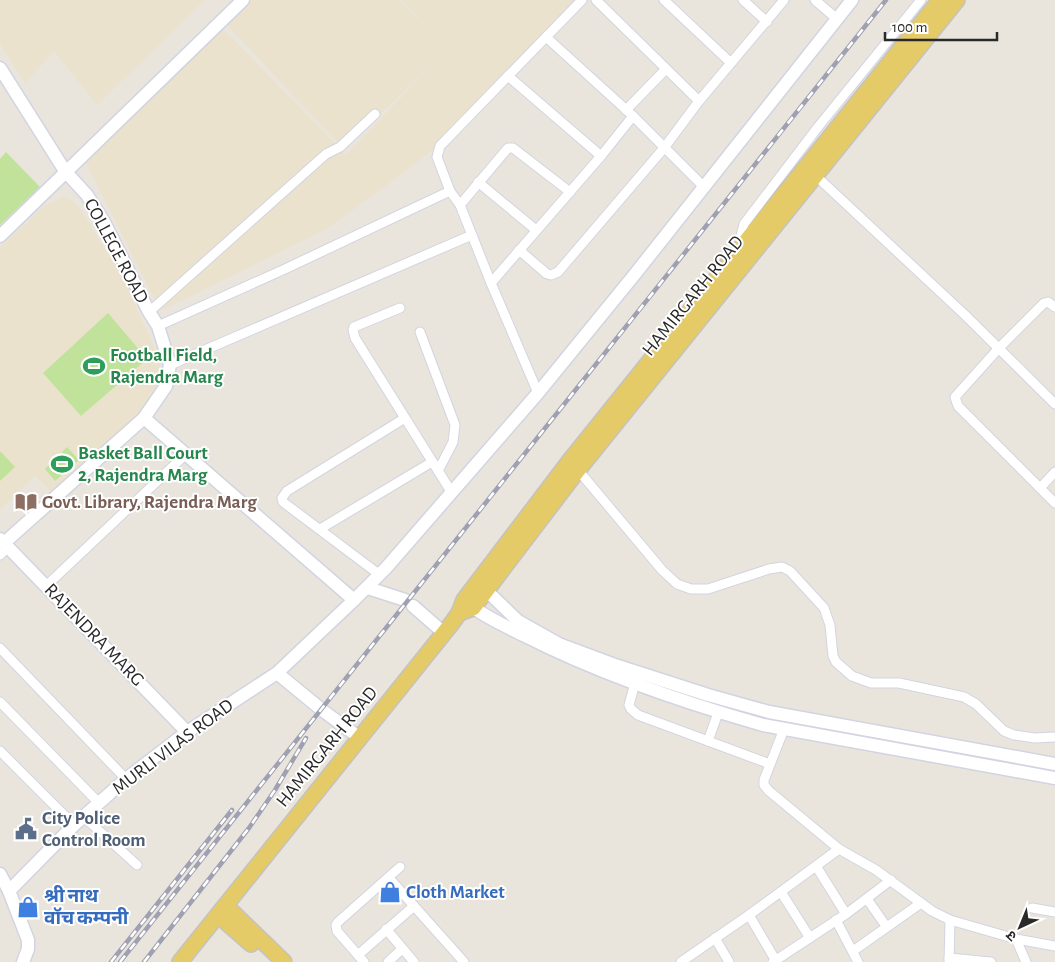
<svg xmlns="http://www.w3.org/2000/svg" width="1055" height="962" font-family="'Alegreya Sans','Noto Sans Devanagari',sans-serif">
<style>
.education{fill:#eae2cd}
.pitch{fill:#c1e29a}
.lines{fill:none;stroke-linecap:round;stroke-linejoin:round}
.street-casing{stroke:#d2d4e1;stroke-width:11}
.secondary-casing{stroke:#d2d4e1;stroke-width:15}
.primary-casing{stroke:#c3c3c3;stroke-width:18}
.street{stroke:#fff;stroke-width:9}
.secondary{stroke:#fff;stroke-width:12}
.primary{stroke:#e4cb68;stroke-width:15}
.rail-casing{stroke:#9fa1b2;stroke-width:4.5}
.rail{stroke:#fff;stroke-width:2.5;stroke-dasharray:8;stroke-linecap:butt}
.labels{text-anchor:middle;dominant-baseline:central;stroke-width:4;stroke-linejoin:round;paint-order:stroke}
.street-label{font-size:19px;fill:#292929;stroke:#fff}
.leisure-label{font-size:19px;font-weight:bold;fill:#27864d;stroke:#fff;text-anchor:start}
.education-label{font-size:19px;font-weight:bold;fill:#785e54;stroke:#fff;text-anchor:start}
.service-label{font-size:19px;font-weight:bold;fill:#4e5e75;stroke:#fff;text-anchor:start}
.shop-label{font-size:19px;font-weight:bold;fill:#366cbe;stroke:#fff;text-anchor:start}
</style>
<rect width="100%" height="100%" fill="#eae5dc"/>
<!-- education -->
<g class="education">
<path d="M0,0H205L97,105L54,51L25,83L0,44Z"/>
<path d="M252,0H398L432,31L401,0H577L465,114L435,148L402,174L325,230L160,311L86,163L223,29L346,155L436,61L344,149L226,24Z"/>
<path d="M63,196L77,204L125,282L160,361L159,388L143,414L60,500L35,476L0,510V248L42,208Z"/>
</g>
<!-- pitch -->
<g class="pitch">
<path d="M6,152L40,187L0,225V159Z"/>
<path d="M108,313L147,359L81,416L43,373Z"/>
<path d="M67,447L79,460L55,481L45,469Z"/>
<path d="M0,451L15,467L0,481Z"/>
</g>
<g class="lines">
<!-- street casing -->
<g class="street-casing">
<g id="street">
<path d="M596,0L699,101"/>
<path d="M664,0L731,63"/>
<path d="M743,0L767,22"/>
<path d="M815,0L837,19"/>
<path d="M546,37L633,116"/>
<path d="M508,76L601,156"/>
<path d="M626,110L666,69"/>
<path d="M815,175L965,315L1055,404"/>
<path d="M478,182L536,230"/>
<path d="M460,205L508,148H513L570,192"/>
<path d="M742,246L741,236L744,224L818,127L921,0"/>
<path d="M519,250L547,274L551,275L558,272L664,148L699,101L784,0"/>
<path d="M491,283L601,156L633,116L704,187"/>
<path d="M1055,307L1048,302L1044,303L999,348L955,397L958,406L1055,503"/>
<path d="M400,308L354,327L353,330L355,338L452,493"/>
<path d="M149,312L326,154L340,147L375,114"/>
<path d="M158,326L285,269L450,191"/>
<path d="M420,332L455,425L453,442L438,471"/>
<path d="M170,365L472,235"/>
<path d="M538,393L491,283L460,205L450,191L437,157L440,146L582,0"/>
<path d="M578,470L662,570L677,584L691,589H708L769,569L782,567L790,571L824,608L830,625L833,656L836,662L852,676L871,683H899L964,697L976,704L1004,731L1014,735L1035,738L1055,737"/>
<path d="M1040,488L1055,472"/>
<path d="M320,529L432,462"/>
<path d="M0,555L8,547"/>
<path d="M380,575L283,502L282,498L287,491L405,418"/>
<path d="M46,586L186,454"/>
<path d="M0,648L126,779"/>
<path d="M635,683L629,705L631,709L638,715L770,764"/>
<path d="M0,702L99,803"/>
<path d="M784,729L764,780V785L769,791L839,849L876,870L932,911L950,920L1016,939L1055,946"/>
<path d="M708,741L718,713"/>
<path d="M0,751L74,825"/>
<path d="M84,817L137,865"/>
<path d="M816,866L846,914"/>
<path d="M389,878L464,962"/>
<path d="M781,892L810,938"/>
<path d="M867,899L886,926"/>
<path d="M1032,908L1055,912"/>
<path d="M749,915L776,961"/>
<path d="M836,920L858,962"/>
<path d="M386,929L414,962"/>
<path d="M715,938L729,962"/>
<path d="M1016,939L1026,962"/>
<path d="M853,951L921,903"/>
<path d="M358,955L414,906"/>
<path d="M949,958L991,962"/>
<path d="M364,962L337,931L336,925L338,922L400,867"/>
<path d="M388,962L402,949"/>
<path d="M681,962L749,915L839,849"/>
<path d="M773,962L846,914L891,880"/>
<path d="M949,962L950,920"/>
</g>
</g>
<!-- secondary casing -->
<g class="secondary-casing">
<g id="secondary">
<path d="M0,68L65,171L87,195L104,222L149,312L158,326L170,365L166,386L144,418L4,543"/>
<path d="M0,236L243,0"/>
<path d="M144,418L354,600L386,568L538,393L635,274L852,0"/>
<path d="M0,539L187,732"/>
<path d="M478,585L486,590L518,621L559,644L618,666L708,695L769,712L1055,764"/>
<path d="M368,588L405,600"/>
<path d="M466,602C483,616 505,626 525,636C600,674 682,702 763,725L1055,778"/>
<path d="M413,606L444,633"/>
<path d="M277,673L322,710L360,738"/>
<path d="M0,874L9,891L28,940V949L23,962"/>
<path d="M9,891L74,825L126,779L187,732L277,673L354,600"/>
</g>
</g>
<!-- primary casing -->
<g class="primary-casing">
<g id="primary">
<path d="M459,613L473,608L578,470L957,0"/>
<path d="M226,906L284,962"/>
<path d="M218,915L251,944"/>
<path d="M180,962L452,623L459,613L464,600L568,463L940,0"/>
</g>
</g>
<!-- street -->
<use href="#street" class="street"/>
<!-- secondary -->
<use href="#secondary" class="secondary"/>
<!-- primary -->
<use href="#primary" class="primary"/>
<!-- rail casing -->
<g class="rail-casing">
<g id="rail">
<path d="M111,962L232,810"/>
<path d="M120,962L886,0"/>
<path d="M144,962L249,828L275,790L306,738"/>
</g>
</g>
<!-- rail -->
<use href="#rail" class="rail"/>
</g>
<!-- icons -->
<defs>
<g id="stadium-bare" transform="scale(1.725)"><path d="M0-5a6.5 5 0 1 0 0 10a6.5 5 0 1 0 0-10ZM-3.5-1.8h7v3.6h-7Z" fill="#2e9e5b" stroke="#fff" stroke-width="2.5" paint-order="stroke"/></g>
<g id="library-bare" transform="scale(1.725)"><path d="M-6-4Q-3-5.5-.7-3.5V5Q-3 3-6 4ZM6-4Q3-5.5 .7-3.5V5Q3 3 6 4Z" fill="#8d6e63" stroke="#fff" stroke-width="2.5" paint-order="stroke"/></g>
<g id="civic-bare" transform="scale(1.725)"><path d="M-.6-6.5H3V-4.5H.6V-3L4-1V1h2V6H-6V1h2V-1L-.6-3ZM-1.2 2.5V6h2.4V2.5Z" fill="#5c6f8a" stroke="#fff" stroke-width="2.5" paint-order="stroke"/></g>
<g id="shop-bare" transform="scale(1.725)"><path d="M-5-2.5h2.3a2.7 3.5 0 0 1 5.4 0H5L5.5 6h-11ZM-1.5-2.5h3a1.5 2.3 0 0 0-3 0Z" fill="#3f7fe0" stroke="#fff" stroke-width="2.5" paint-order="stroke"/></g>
</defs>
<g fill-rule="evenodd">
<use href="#stadium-bare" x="94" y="366"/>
<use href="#stadium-bare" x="62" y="464"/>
<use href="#library-bare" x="26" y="502"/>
<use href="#civic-bare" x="26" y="829"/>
<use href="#shop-bare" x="390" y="892"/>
<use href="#shop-bare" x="28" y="907"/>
</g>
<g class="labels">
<!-- street labels -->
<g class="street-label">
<text transform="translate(116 251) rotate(62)">COLLEGE ROAD</text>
<text transform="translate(693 296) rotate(-51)">HAMIRGARH ROAD</text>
<text transform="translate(94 635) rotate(46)">RAJENDRA MARG</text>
<text transform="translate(173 747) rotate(-37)">MURLI VILAS ROAD</text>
<text transform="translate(327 747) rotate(-51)">HAMIRGARH ROAD</text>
</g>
<!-- leisure labels -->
<g class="leisure-label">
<text x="110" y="355">Football Field,<tspan x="110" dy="22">Rajendra Marg</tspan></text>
<text x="78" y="453">Basket Ball Court<tspan x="78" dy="22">2, Rajendra Marg</tspan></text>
</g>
<!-- education labels -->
<g class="education-label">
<text x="42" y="502">Govt. Library, Rajendra Marg</text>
</g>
<!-- service labels -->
<g class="service-label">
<text x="42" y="818">City Police<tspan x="42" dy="22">Control Room</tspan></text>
</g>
<!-- shop labels -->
<g class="shop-label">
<text x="406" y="892">Cloth Market</text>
<text x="44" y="896">श्री नाथ<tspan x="44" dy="22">वॉच कम्पनी</tspan></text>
</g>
</g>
<!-- north arrow -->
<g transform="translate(1020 927) rotate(224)" stroke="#ffffff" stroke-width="4" paint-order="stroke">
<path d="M0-4L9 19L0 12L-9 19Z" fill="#292929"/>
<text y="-8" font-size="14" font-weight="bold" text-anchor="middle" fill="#292929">उ</text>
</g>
<!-- scale -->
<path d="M885 32v8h112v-8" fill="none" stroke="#292929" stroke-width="2.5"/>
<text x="892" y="32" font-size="15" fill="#292929" stroke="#ffffff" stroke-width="4" paint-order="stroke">100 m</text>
</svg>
